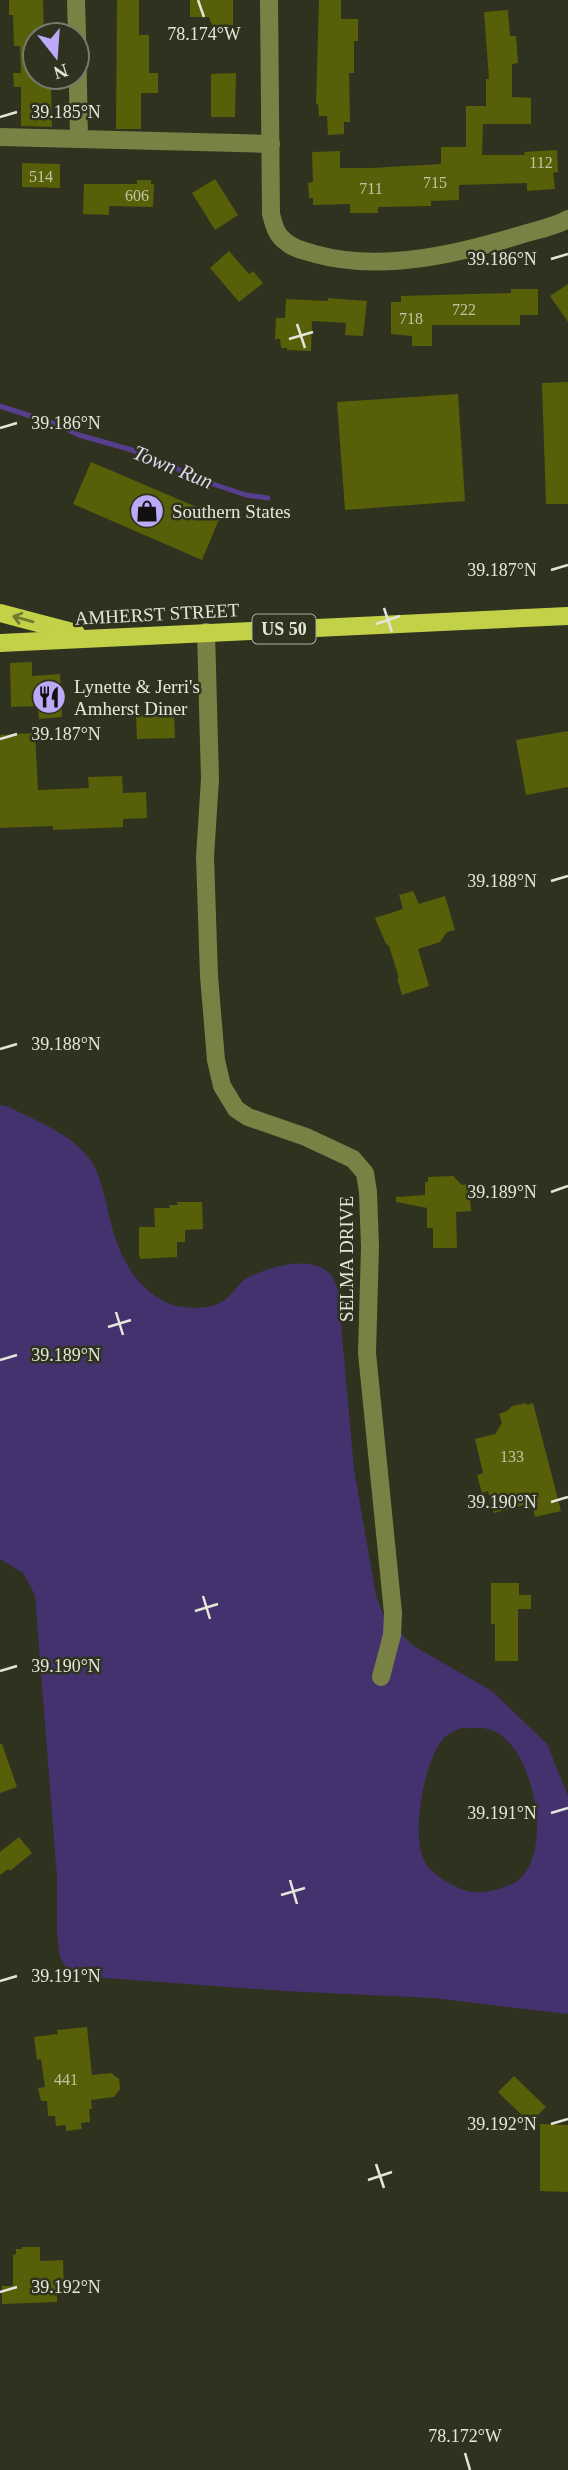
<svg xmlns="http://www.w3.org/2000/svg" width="568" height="2470" font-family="Georgia,serif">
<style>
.green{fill:#44326e;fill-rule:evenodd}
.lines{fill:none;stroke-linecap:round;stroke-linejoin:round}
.stream{stroke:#573e8e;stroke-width:5}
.building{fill:#575f08}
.minor{stroke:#798144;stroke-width:18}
.major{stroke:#c2d147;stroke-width:18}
.oneway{stroke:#717a31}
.ticks{fill:none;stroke:#e4e6da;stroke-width:2.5}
.labels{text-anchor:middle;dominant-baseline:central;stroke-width:5;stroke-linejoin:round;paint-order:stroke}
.number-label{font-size:16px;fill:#c1c4a6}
.shield{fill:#2f321f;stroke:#aeb0a2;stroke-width:2}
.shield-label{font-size:18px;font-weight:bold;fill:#e4e6da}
.poi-label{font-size:19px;fill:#e4e6da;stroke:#2f321f;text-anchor:start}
.street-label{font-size:19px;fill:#e4e6da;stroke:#2f321f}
.water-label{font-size:21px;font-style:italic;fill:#ddd8ef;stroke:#2f321f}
.ticks-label{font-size:18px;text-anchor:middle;fill:#e4e6da;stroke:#2f321f;stroke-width:5;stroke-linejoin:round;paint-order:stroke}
</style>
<rect width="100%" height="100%" fill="#2f321f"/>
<!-- green -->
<path class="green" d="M0,1105L7,1106C36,1121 68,1132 88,1157C99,1170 103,1191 107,1207C115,1246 131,1290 173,1305C186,1309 207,1309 220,1303C231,1298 237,1284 247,1278C268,1267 309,1255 328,1272C334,1277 336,1285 338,1291L354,1469L376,1596L383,1614L412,1645L492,1691L547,1744L568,1796V2014L433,1998L285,1991L77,1976L65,1966L60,1957L57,1932V1878L35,1595L23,1573L0,1559ZM461,1728C469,1729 480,1727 488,1729C534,1740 556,1855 516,1882C512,1885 505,1886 501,1888C488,1893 471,1894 459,1888C446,1882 428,1872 423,1858C412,1831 424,1761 443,1739C447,1734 455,1731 461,1728Z"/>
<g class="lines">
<!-- stream -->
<path class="stream" d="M0,406L58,425L79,435L132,450L216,485L246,495L268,498"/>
</g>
<!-- building -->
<g class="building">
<path d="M9,0H43L44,35H35V77H51L52,127L21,126V87H14L13,73H21L20,46H14L13,15H9Z"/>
<path d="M117,0H139V35H149V73H158V93H141V129H116Z"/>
<path d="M190,0H233V25H212L209,17H190Z"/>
<path d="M319,0H341V19H358V41H354V73H349L350,122H344V134L328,135L327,116H319L318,104H316Z"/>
<path d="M508,10L510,36H516L518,63L512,64V97L531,98V124H483L482,155H525L524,152L557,150L558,172L553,173L555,189L527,191V183L459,185V200L431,201V206L378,207V213H350V204L313,205V198H309L308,183L313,182L312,152L340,151V168H372L441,164V147H466V106H486V79H489L484,12Z"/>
<path d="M236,73L235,117H211V74Z"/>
<path d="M22,163L60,164V188L22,187Z"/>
<path d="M215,179L238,215L215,230L192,193Z"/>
<path d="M137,180H151V184H154L153,207L109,206V215L83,214L84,184H137Z"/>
<path d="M229,251L249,274L253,271L263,283L239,302L210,268Z"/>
<path d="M568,284V322L550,296Z"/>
<path d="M511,289H538V315H520V325H432V346H412V336L391,334V302H401V296L511,293Z"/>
<path d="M328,298L367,301L363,336L345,335L346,323L312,321L311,351L287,350V348H281L280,339H275L276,318H285L286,299L328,301Z"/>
<path d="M568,382V504H546L542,383Z"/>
<path d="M458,394L465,501L345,510L337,402Z"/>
<path d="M91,462L220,517L202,560L73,504Z"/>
<path d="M32,662V676L60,674L62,717L39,719L38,706L11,707L10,663Z"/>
<path d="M174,713L175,738L137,739L136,715Z"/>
<path d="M568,731V787L526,795L516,740Z"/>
<path d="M35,733L38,790L89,788L88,777L122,776L123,793L146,792L147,818L123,819V827L53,830V826L0,828V735Z"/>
<path d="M413,891L419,904L445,896L455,930L447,932L440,942L418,949L429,986L402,995L397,978H399L389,946L386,944L375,918L403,909L399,895Z"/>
<path d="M453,1176L462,1185L469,1184L471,1211L456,1212L457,1248H433V1228H427V1208L396,1202V1197L425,1195V1182H428V1177Z"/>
<path d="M177,1202H202L203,1229L185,1230V1242H177V1257L141,1259L139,1256V1227H155L154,1208H170L169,1205H178Z"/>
<path d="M526,1403L527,1405L533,1403L561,1511L535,1517L532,1503L494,1513L488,1491L482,1493L477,1475L483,1473L475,1439L495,1434L502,1423L499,1414L507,1411L512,1406Z"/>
<path d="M491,1583H519V1595H531V1609H518V1661H495V1624H491Z"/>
<path d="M0,1744H2L17,1787L0,1793Z"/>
<path d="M19,1837L32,1853L10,1871L8,1869L0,1875V1852Z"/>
<path d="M87,2027L92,2075L111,2073L119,2079L120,2089L114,2097L91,2100L92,2109H89L90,2122L81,2123L82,2129L66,2131V2125L56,2126L55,2116H48L47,2101H41L38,2088L45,2087L41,2059L37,2060L34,2037L58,2034L57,2030Z"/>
<path d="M514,2076L546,2107L530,2123L498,2092Z"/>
<path d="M540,2124L568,2125V2192L540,2191Z"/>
<path d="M22,2247H40V2261L63,2260L64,2289H57V2302L2,2304V2286H13V2254L16,2255V2249H22Z"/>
</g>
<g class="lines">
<!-- minor -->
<g class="minor">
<path d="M76,0L77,35"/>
<path d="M269,0L271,214C274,225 276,235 286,242C294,249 305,251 315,254C383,273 462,253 527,233C541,229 556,226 568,219"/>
<path d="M77,36L79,139"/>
<path d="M0,137L271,144"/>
<path d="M206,632L210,779L205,857L209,976L216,1060L222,1086L236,1109L248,1117L306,1137L353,1159L365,1173L368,1192L370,1247L367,1353L393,1613L392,1635L381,1677"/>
</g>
<!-- major -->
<g class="major">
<path d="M0,613L76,633"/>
<path d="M0,643L568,616"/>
</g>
</g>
<!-- one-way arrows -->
<defs><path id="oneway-shaft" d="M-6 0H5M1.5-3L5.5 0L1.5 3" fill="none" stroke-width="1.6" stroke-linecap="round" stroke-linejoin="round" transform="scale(1.75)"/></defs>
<use class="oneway" href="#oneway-shaft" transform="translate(23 619) rotate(-164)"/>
<!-- ticks -->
<path class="ticks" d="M198,0L204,17M0,117L17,112M551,259L568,254M297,324L305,348M289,339L313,332M0,428L17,423M551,570L568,565M384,608L392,632M376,624L400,616M0,739L17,734M551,881L568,876M0,1049L17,1044M551,1192L568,1186M116,1312L123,1335M108,1327L131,1320M0,1360L17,1355M551,1502L568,1497M203,1596L210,1619M195,1611L218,1604M0,1671L17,1666M551,1813L568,1808M290,1880L297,1904M281,1895L305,1888M0,1981L17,1976M551,2124L568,2119M376,2164L384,2188M368,2180L392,2172M0,2292L17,2287M465,2453L470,2470"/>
<!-- icons -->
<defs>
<g id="shop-disc" transform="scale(1.75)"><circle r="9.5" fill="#bcaaf6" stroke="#2f321f"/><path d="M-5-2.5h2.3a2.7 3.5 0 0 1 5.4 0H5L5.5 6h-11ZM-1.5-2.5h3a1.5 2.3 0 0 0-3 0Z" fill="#111"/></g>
<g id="restaurant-disc" transform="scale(1.75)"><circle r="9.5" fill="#bcaaf6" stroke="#2f321f"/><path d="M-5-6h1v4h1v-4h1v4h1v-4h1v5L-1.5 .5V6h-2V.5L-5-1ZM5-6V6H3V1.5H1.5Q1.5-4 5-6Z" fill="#111"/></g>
</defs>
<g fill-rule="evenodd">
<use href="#shop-disc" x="147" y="511"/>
<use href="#restaurant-disc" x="49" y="697"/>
</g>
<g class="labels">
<!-- number labels -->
<g class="number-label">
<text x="541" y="162">112</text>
<text x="41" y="176">514</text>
<text x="435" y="182">715</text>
<text x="371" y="188">711</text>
<text x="137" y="195">606</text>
<text x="464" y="309">722</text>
<text x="411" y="318">718</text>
<text x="512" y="1456">133</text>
<text x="66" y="2079">441</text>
</g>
<!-- shield labels -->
<rect class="shield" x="252.5" y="614.5" width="63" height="29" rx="5"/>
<g class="shield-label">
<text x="284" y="629">US 50</text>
</g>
<!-- poi labels -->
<g class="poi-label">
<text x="172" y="511">Southern States</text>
<text x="74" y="686">Lynette &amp; Jerri's<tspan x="74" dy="22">Amherst Diner</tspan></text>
</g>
<!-- street labels -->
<g class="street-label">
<text transform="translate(157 614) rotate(-3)">AMHERST STREET</text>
<text transform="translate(346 1259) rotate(-90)">SELMA DRIVE</text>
</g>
<!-- water labels -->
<g class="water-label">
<text transform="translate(173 467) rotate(22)">Town Run</text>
</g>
</g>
<g class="ticks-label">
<text x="204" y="40">78.174°W</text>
<text x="66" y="118">39.185°N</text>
<text x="502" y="265">39.186°N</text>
<text x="66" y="429">39.186°N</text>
<text x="502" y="576">39.187°N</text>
<text x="66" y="740">39.187°N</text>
<text x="502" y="887">39.188°N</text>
<text x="66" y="1050">39.188°N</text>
<text x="502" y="1198">39.189°N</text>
<text x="66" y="1361">39.189°N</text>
<text x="502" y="1508">39.190°N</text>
<text x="66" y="1672">39.190°N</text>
<text x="502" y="1819">39.191°N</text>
<text x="66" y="1982">39.191°N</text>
<text x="502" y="2130">39.192°N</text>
<text x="66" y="2293">39.192°N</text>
<text x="465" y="2442">78.172°W</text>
</g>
<!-- north arrow -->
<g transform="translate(56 56) rotate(163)"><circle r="33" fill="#2f321f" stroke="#777a6a" stroke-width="2"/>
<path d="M0-5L12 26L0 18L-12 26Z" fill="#bcaaf6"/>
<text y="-10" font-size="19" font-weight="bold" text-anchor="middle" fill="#e4e6da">N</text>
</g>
</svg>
